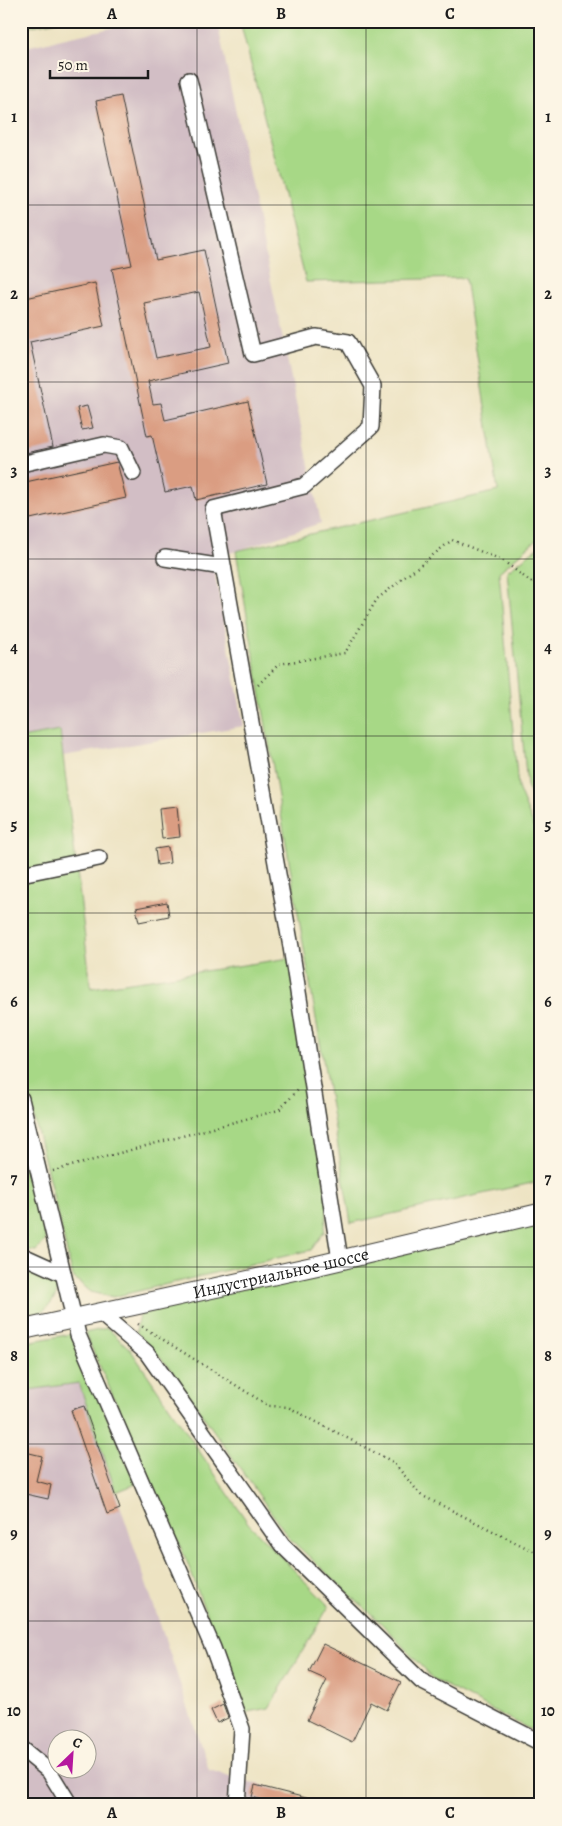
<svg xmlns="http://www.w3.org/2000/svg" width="562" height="1826" font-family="Alegreya,serif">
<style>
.industrial{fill:#d2bec5;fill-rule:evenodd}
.green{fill:#a7d886;stroke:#627a51}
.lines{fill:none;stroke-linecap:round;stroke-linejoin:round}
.stream{stroke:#69a9dc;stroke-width:4}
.building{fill:#da9d82;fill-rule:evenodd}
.minor-casing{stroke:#3b3a35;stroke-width:18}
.major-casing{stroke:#3b3a35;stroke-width:21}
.path{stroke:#3b3a35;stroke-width:2.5;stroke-dasharray:1 4;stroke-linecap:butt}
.minor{stroke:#fff;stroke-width:15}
.major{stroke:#fff;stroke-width:19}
.grid{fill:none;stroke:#1c1c1c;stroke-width:1;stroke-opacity:0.55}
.labels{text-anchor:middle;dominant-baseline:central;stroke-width:5;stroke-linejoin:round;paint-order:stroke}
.street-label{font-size:18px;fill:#1c1c1c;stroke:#fcf5e5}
.neatline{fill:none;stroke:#1c1c1c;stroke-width:2}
.grid-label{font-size:16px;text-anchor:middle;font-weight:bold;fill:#1c1c1c}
</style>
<rect width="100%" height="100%" fill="#fcf5e5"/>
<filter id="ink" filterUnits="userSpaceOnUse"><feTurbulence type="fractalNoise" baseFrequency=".02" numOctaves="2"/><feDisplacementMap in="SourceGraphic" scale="10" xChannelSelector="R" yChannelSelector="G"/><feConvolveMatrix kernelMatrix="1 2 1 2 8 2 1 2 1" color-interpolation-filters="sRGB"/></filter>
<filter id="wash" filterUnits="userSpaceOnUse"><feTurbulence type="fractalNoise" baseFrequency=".0096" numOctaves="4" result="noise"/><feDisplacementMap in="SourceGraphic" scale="20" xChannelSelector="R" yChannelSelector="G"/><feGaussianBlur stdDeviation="1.12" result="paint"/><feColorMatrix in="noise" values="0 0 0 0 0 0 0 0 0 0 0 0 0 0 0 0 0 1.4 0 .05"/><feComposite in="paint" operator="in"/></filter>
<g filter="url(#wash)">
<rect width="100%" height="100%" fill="#ede3c2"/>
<!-- industrial -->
<g class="industrial">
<path d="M143,21H217L321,523L212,559L244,726L63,756L60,731L21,738V48Z"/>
<path d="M79,1383L209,1770L330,1805H21V1391ZM58,1738H88V1768H58Z"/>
</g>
<!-- green -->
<g class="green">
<path d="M21,21H58L21,28Z"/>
<path d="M240,21H541V536L499,572L518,788L541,843V1181L351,1223L236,551L498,491L465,278L306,282Z"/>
<path d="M541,545V817L527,786L507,571Z"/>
<path d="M60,731L91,988L290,958L328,1206L324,1232L311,1250L113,1297L91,1292L73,1277L21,1064V738Z"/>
<path d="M21,1134L46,1240L36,1251L21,1249Z"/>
<path d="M541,1222V1735L433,1679L382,1624L290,1539L168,1366L136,1332L139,1315L186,1301Z"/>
<path d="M21,1262L54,1277L59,1288C52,1308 41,1314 21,1321Z"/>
<path d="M107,1328L130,1349L248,1523L329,1606L269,1708L242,1713L188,1564L85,1333Z"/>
<path d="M72,1334L136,1484L116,1492L79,1383L21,1391V1343Z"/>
</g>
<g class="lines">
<!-- stream -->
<path class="stream" d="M538,21L541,22"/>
</g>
<g id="blocks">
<!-- building -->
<g class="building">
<path d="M121,96L156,260L204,250L228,363L148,381L153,404L161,403L165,420L248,401L267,484L196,500L193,486L165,492L152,435L147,436L112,269L132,265L96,101ZM199,292L211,347L156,358L144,303Z"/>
<path d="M95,283L104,326L30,342L53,447L21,454V299Z"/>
<path d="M87,406L93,428L82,430L77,408Z"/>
<path d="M117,462L126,498L21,521V483Z"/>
<path d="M177,807L180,837L162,839L159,809Z"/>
<path d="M168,847L170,863L157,865L155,849Z"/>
<path d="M167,902L169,916L139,922L136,908Z"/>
<path d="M84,1406L120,1509L107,1514L71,1410Z"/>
<path d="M21,1451L42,1456L36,1481L51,1485L48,1499L21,1493Z"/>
<path d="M323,1644L401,1682L387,1710L371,1702L352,1742L307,1720L327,1680L309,1672Z"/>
<path d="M223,1704L228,1718L217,1723L211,1710Z"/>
<path d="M255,1785L318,1801V1805H280L252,1797Z"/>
</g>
</g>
</g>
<g filter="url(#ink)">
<use href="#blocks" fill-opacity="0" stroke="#3b3a35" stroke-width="1"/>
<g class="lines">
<!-- minor casing -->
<g class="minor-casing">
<g id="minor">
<path d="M189,80L253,354L316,337L348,342L373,386L371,427L304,486L213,509L291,947L340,1260"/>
<path d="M21,464L104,445L121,448L133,473"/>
<path d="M165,558L223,567"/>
<path d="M21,874L99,858"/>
<path d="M21,1099L78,1335L213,1648L242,1729L237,1805"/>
<path d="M21,1255L63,1274"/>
<path d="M99,1312L147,1353L282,1545L421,1681L541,1743"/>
<path d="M21,1748L49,1771L70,1805"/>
</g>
</g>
<!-- major casing -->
<g class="major-casing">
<g id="major">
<path id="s1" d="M21,1330L315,1266L541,1213"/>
</g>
</g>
<!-- path -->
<g class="path">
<path d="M258,685L279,664L345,653L377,599L452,540L502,560L531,582L541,578"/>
<path d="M53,1171L279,1110L300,1088"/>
<path d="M138,1324L269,1406L288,1407L393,1462L421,1495L541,1555"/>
</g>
<!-- minor -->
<use href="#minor" class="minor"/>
<!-- major -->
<use href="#major" class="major"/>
</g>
</g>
<!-- grid -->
<path class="grid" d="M197,21V1805M366,21V1805M21,205H541M21,382H541M21,559H541M21,736H541M21,913H541M21,1090H541M21,1267H541M21,1444H541M21,1621H541"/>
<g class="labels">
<!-- street labels -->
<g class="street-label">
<text stroke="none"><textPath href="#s1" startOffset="266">Индустриальное шоссе</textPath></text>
</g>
</g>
<!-- margin -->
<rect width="562" height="1826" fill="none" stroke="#fcf5e5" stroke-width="55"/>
<!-- north arrow -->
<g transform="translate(72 1754) rotate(25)"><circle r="24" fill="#fcf5e5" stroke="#a29e95"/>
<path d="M0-4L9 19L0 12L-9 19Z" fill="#b5179e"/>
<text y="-8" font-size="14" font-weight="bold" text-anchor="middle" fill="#1c1c1c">С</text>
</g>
<!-- scale -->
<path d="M50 70v8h98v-8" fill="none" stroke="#1c1c1c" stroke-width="2.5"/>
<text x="58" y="70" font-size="15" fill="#1c1c1c" stroke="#fcf5e5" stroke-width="4" paint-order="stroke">50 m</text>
<rect x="28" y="28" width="506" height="1770" class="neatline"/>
<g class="grid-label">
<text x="112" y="19">A</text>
<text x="281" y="19">B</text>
<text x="450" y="19">C</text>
<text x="14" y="122">1</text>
<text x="548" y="122">1</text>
<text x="14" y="299">2</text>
<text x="548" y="299">2</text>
<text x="14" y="476">3</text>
<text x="548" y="476">3</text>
<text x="14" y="653">4</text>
<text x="548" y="653">4</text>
<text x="14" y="830">5</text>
<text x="548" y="830">5</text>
<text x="14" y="1007">6</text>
<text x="548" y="1007">6</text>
<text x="14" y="1184">7</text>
<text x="548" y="1184">7</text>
<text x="14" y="1361">8</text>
<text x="548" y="1361">8</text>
<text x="14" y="1539">9</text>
<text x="548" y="1539">9</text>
<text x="14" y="1716">10</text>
<text x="548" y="1716">10</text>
<text x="112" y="1818">A</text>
<text x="281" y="1818">B</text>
<text x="450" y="1818">C</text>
</g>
</svg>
